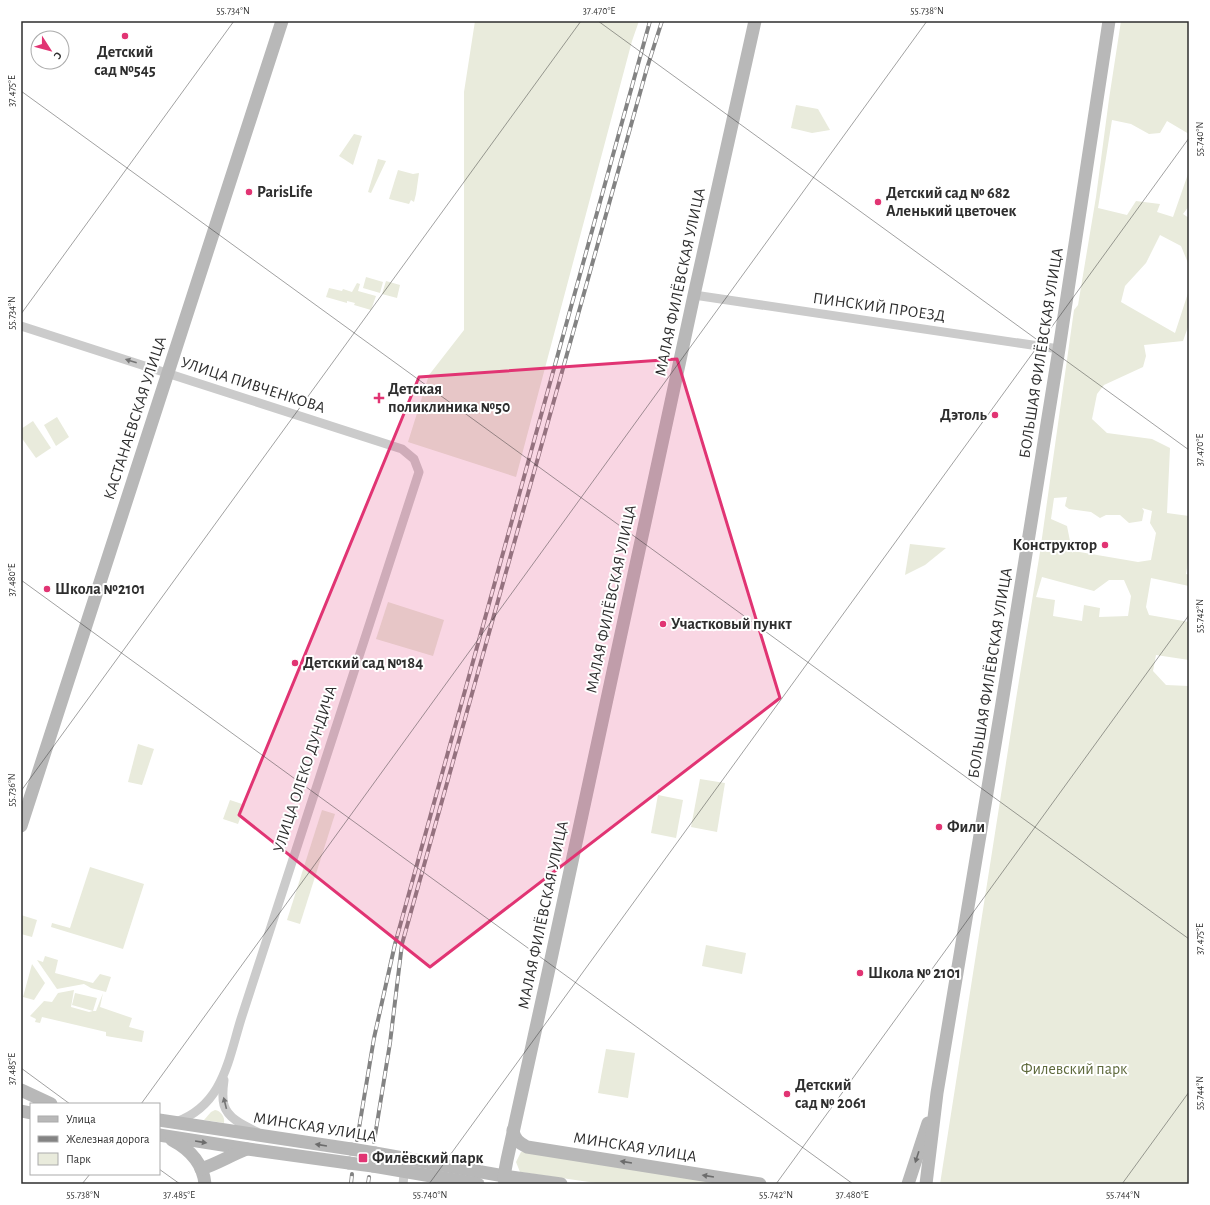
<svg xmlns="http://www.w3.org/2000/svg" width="1210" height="1205" font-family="'Alegreya Sans',sans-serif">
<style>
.green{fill:#e9ebdc;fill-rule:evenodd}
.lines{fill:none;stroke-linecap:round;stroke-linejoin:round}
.street{stroke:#cbcbcb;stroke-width:9}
.secondary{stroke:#b8b8b8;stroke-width:13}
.rail-casing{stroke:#838383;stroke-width:4}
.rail{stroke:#fff;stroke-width:2.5;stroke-dasharray:8;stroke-linecap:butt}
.secondary-bridge{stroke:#b8b8b8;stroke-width:13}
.oneway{fill:#757575}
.oneway2{fill:#6c6c6c}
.marked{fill:#e13473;fill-opacity:0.2;stroke:#e13473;stroke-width:3;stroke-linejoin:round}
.ticks{fill:none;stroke:#2e2e2e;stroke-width:1;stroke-opacity:0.45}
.poi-dot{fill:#e13473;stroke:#fff;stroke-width:1.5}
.labels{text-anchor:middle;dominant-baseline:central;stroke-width:4;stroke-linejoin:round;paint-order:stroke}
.poi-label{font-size:16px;font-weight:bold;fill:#2e2e2e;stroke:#fff;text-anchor:start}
.street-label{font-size:16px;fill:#2e2e2e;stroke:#fff}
.park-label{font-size:16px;fill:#5e693c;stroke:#fff}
.neatline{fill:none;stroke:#2e2e2e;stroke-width:1.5}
.ticks-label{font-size:10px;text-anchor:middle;fill:#2e2e2e}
</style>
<rect width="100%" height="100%" fill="#fff"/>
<!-- green -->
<g class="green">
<path d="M475,21H639L632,41L516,477L408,442L429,375L464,330V92Z"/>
<path d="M1121,21H1189V134L1167,121L1160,133L1149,134L1131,124L1112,120L1098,208L1127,215L1136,201L1160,204L1157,212L1173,217L1188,174H1189V206L1183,214L1189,218V269L1188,263L1181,246L1160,235L1146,263L1125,286L1121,302L1175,333L1189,290V324L1183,341L1144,345L1146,356L1143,367L1104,385L1097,394L1092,419L1107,433L1152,439L1170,448L1167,513L1189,516V556L1186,574L1189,575V586L1151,578L1146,607L1149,615L1189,622V660L1156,655L1153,671L1166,685L1189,686V1184H940L1016,699L1040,552L1074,310L1078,305L1096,197L1109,99ZM1067,497L1065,506L1069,509L1091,512L1100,518L1106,515H1120L1129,523L1142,521L1144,511L1142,508L1152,511L1150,523L1156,533L1151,560L1138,562L1068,550L1070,541L1067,526L1051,519L1054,498ZM1042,577L1094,591L1109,580H1124L1131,596L1128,616L1099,617L1100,608L1084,605L1082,621L1053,616L1055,600L1036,597Z"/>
<path d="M796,105L818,109L830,130L812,133L791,128Z"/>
<path d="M354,134L362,136L353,165L339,156Z"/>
<path d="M378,159L386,161L371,193L368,192Z"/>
<path d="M398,170L413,174L419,173L416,194L414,202L411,200L409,204L389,199Z"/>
<path d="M366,277L383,282L380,293L363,288Z"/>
<path d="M386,281L400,285L397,298L382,294Z"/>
<path d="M357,283L360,284L358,291L376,296L371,310L354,305L355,303L347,301V303L326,297L329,288L342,291L343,289L352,292Z"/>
<path d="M57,417L69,437L56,446L44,425Z"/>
<path d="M33,421L51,448L36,458L21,437V429Z"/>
<path d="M910,544L946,548L925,565L905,575Z"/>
<path d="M388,602L444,620L433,656L376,639Z"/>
<path d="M138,744L154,749L142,785L128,782Z"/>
<path d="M700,779L725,783L717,832L691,827Z"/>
<path d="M658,795L683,800L676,838L651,833Z"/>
<path d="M230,800L245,805L238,824L223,819Z"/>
<path d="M322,810L335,814L300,924L287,920Z"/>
<path d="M90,867L144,884L123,949L51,927L52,923L70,928Z"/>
<path d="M21,915L37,920L32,937L21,934Z"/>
<path d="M706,945L746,953L742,974L702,966Z"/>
<path d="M45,956L58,960L55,973L93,983L100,974L111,977L106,992L91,988L84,984L57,989L37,960L43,962Z"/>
<path d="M32,964L45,983L34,1000L23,997Z"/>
<path d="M74,990L71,1007L89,1012L93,1011L72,1005L75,993L97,998L93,1011H96L103,993L100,1007L132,1018L129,1027L144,1031L142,1042L106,1036V1032L42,1017L40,1023L35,1022L36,1019L30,1016L44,1001L52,1002L58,993Z"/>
<path d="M606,1049L635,1053L628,1098L598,1093Z"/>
<path d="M215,1110C221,1111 225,1117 224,1123L204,1120L211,1112Z"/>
<path d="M528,1151L727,1184H603L520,1172L516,1162L521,1152Z"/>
</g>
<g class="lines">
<!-- street -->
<g class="street">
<path d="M694,295L1059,349"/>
<path d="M21,326L402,449L414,459L419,472L241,1019C228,1061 223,1105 176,1122"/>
<path d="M224,1080C223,1087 222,1097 224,1105C228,1119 245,1126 257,1132"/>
<path d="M403,1184L405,1166"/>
</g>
<!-- secondary -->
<g class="secondary">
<path d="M21,826L282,21"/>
<path d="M21,1090L51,1104"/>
<path d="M21,1111L31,1113"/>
<path d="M159,1120L351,1149"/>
<path d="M513,1130C514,1139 519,1143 527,1147L760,1184"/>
<path d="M159,1135L248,1149L349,1163"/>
<path d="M172,1140C189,1149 203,1163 205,1184"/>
<path d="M375,1153L504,1176L561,1184"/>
<path d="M373,1166L478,1184"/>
<path d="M201,1169C217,1164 231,1155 247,1149"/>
<path d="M505,1184L504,1176L507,1160L548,973L694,295L755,21"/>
<path d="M908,1184L928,1123"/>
<path d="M926,1184L937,1093L1002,703L1059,349L1109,21"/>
</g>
<!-- rail casing -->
<g class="rail-casing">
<g id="rail">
<path d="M357,1140L374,1038L395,944L650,21"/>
<path d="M374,1142L390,1043L402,944L647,68L662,21"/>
<path d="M351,1184L352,1174"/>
<path d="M368,1184L369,1177"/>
</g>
</g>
<!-- rail -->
<use href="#rail" class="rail"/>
<!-- secondary-bridge -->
<g class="secondary-bridge">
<path d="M351,1149L375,1153"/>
<path d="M349,1163L373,1166"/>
</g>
</g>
<!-- one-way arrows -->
<defs><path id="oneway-solid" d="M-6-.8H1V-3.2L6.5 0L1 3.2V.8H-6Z"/></defs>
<g class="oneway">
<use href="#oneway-solid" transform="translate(131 361) rotate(-162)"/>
<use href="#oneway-solid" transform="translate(225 1103) rotate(-104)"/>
</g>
<g class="oneway2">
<use href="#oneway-solid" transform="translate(201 1142) rotate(9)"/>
<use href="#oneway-solid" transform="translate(321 1145) rotate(-171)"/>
<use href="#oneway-solid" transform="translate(917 1157) rotate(108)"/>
<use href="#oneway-solid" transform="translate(626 1162) rotate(-171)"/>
<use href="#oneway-solid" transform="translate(708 1176) rotate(-171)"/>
</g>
<!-- marked area -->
<path class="marked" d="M677,359L780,698L430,967L239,815L419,377Z"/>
<!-- ticks -->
<path class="ticks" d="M598,21L1189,450M21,91L1189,939M21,314L234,21M21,580L853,1184M21,791L581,21M21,1068L70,1104M141,1104L927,21M159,1169L180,1184M82,1184L90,1174M429,1184L1189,138M776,1184L1189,615M1122,1184L1189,1092"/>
<!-- markers -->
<g class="poi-dot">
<circle cx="125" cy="36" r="4"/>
<circle cx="249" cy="192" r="4"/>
<circle cx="878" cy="202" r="4"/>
<path d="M377 392h4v4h4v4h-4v4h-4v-4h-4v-4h4z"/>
<circle cx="995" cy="415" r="4"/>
<circle cx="1105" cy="545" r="4"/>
<circle cx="47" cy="589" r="4"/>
<circle cx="663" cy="624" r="4"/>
<circle cx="295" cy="663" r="4"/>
<circle cx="939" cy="827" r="4"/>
<circle cx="860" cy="973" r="4"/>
<circle cx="787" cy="1094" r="4"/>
<rect x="358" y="1153" width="10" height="10" rx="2"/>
</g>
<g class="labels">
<!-- poi labels -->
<g class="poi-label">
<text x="125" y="52" text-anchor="middle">Детский<tspan x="125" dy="18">сад №545</tspan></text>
<text x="257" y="192">ParisLife</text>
<text x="886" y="193">Детский сад № 682<tspan x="886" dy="18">Аленький цветочек</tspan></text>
<text x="388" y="389">Детская<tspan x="388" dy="18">поликлиника №50</tspan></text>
<text x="987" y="415" text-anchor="end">Дэтоль</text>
<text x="1097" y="545" text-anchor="end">Конструктор</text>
<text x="55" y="589">Школа №2101</text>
<text x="671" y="624">Участковый пункт</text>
<text x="303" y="663">Детский сад №184</text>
<text x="947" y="827">Фили</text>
<text x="868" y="973">Школа № 2101</text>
<text x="795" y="1085">Детский<tspan x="795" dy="18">сад № 2061</tspan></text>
<text x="372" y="1158">Филёвский парк</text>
</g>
<!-- street labels -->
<g class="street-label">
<text transform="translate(680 282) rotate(-78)">МАЛАЯ ФИЛЁВСКАЯ УЛИЦА</text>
<text transform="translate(879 307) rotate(8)">ПИНСКИЙ ПРОЕЗД</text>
<text transform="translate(1041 353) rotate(-81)">БОЛЬШАЯ ФИЛЁВСКАЯ УЛИЦА</text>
<text transform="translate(253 385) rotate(18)">УЛИЦА ПИВЧЕНКОВА</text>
<text transform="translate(135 418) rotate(-72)">КАСТАНАЕВСКАЯ УЛИЦА</text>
<text transform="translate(611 599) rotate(-78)">МАЛАЯ ФИЛЁВСКАЯ УЛИЦА</text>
<text transform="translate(990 673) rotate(-81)">БОЛЬШАЯ ФИЛЁВСКАЯ УЛИЦА</text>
<text transform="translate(305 769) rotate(-72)">УЛИЦА ОЛЕКО ДУНДИЧА</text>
<text transform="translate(543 915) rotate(-78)">МАЛАЯ ФИЛЁВСКАЯ УЛИЦА</text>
<text transform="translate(315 1127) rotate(9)">МИНСКАЯ УЛИЦА</text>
<text transform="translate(635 1147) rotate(9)">МИНСКАЯ УЛИЦА</text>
</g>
<!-- park labels -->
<g class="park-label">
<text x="1074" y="1069">Филевский парк</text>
</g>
</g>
<!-- border -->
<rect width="1210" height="1205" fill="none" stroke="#ffffff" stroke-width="44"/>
<!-- legend -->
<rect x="30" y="1103" width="130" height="72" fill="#ffffff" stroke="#ababab"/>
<rect x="38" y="1116" width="20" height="6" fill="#b8b8b8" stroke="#ababab"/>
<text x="66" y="1123" font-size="12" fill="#2e2e2e">Улица</text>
<rect x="38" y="1136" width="20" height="6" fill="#838383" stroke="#ababab"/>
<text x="66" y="1143" font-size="12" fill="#2e2e2e">Железная дорога</text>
<rect x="38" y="1153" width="20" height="12" fill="#e9ebdc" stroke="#ababab"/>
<text x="66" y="1163" font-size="12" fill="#2e2e2e">Парк</text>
<!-- north arrow -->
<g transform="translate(50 50) rotate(126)"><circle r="19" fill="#ffffff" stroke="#ababab"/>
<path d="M0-3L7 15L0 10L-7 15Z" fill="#e13473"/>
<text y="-6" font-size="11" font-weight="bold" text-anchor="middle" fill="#2e2e2e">С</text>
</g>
<rect x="22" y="22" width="1166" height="1161" class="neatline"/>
<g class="ticks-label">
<text x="233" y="14">55.734°N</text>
<text x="599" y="14">37.470°E</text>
<text x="927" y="14">55.738°N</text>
<text transform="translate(11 91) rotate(-90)" y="4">37.475°E</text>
<text transform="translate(1199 139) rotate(-90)" y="4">55.740°N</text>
<text transform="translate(11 313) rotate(-90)" y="4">55.734°N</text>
<text transform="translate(1199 450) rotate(-90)" y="4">37.470°E</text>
<text transform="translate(11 580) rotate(-90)" y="4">37.480°E</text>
<text transform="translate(1199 616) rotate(-90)" y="4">55.742°N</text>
<text transform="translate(11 790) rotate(-90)" y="4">55.736°N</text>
<text transform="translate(1199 939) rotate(-90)" y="4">37.475°E</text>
<text transform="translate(11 1069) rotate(-90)" y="4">37.485°E</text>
<text transform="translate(1199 1093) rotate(-90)" y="4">55.744°N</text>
<text x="83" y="1198">55.738°N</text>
<text x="179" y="1198">37.485°E</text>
<text x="430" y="1198">55.740°N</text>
<text x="776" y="1198">55.742°N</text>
<text x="852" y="1198">37.480°E</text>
<text x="1123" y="1198">55.744°N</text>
</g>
</svg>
